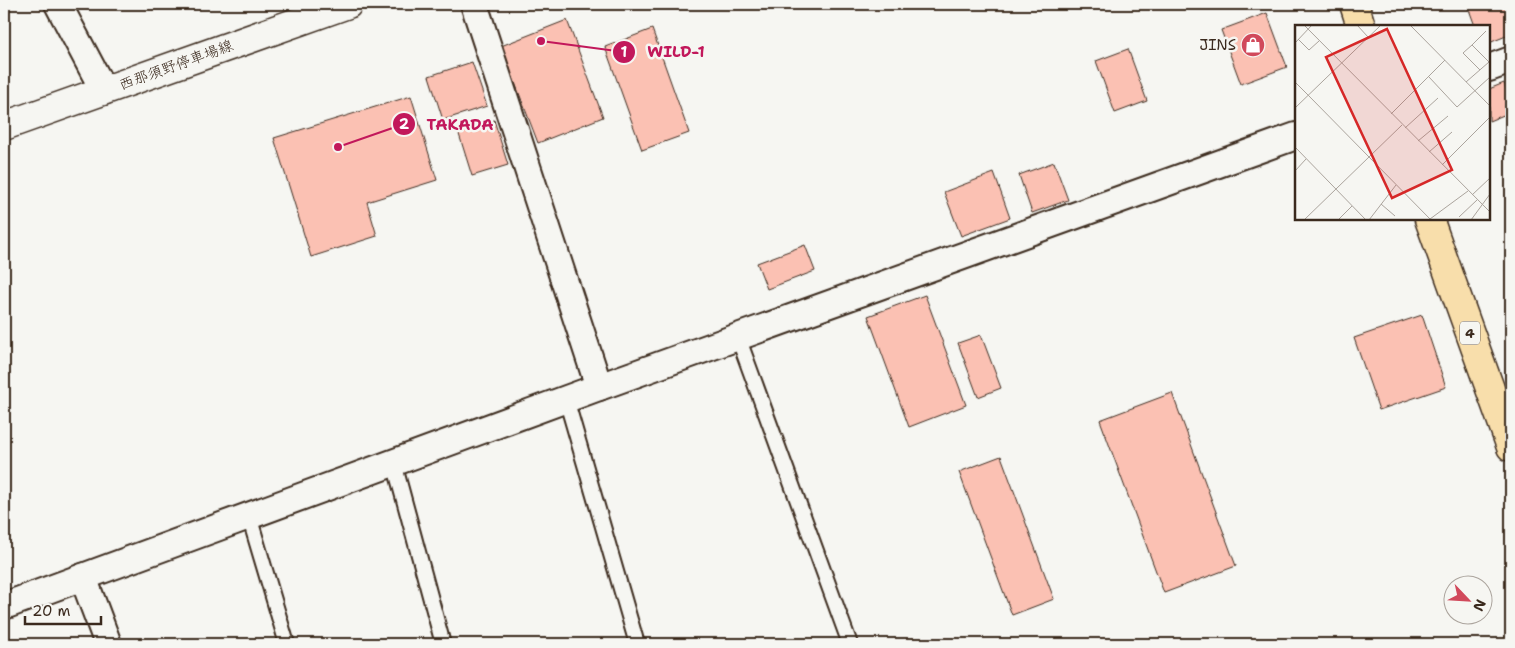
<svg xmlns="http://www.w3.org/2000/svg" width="1515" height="648" font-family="'Shantell Sans','Klee One',sans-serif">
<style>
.building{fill:#fbc1b3;stroke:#3b2a1e}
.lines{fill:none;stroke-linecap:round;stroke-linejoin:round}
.lane-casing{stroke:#3b2a1e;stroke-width:18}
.street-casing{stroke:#3b2a1e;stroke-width:30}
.secondary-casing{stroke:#3b2a1e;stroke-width:31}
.highway-casing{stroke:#3b2a1e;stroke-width:31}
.lane{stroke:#f6f6f2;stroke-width:14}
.street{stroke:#f6f6f2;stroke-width:26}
.secondary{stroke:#f6f6f2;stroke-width:28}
.highway{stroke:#f8deab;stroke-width:28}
.labels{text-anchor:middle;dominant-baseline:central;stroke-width:5;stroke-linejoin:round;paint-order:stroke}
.shield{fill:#f6f6f2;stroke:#73675e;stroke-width:1}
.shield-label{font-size:14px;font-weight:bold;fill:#3b2a1e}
.poi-label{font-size:15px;fill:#3b2a1e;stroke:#f6f6f2;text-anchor:end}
.street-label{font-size:15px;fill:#3b2a1e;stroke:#f6f6f2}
.inset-road{fill:none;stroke:#aba49d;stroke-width:1}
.view{fill:#d62828;fill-opacity:0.15;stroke:#d62828;stroke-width:2.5}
.inset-edge{fill:none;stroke:#3b2a1e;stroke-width:2.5}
.leader{fill:none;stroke:#c2185b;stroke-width:2}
.callout-dot{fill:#c2185b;stroke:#f6f6f2;stroke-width:2}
.mark-label{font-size:15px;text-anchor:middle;font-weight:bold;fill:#fff}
.callout-label{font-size:16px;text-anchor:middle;font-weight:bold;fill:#c2185b;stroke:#f6f6f2;stroke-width:5;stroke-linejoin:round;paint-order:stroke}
</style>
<rect width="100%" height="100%" fill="#f6f6f2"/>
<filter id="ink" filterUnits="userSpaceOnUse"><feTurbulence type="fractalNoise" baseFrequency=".02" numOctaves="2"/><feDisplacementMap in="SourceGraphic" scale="10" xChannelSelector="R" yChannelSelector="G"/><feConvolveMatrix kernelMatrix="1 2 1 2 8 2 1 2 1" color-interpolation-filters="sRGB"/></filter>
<g filter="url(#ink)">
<!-- building -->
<g class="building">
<path d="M1467,4H1511V34L1489,43V26H1475Z"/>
<path d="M1267,13L1287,67L1241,84L1221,30Z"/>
<path d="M567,20L603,117L538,143L501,46Z"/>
<path d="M652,29L689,133L642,150L605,47Z"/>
<path d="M1128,49L1147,101L1115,113L1096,61Z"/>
<path d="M472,62L487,106L443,120L429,76Z"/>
<path d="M1504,83L1511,102V112L1489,121V89Z"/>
<path d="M411,96L437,180L367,202L377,236L311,257L274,138Z"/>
<path d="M494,120L508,165L472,176L458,131Z"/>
<path d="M1054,162L1068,200L1032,213L1019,175Z"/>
<path d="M994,173L1010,218L961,236L944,192Z"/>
<path d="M805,245L815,271L767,289L757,263Z"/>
<path d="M925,295L966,405L909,427L868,316Z"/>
<path d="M1422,315L1446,387L1379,410L1354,338Z"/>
<path d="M981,335L1001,388L978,397L958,343Z"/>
<path d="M1172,393L1236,566L1164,593L1100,420Z"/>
<path d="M1001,456L1054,599L1012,615L959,472Z"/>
</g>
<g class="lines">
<!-- lane casing -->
<g class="lane-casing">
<g id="lane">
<path d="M738,337L850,644"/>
<path d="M566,399L637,644"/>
<path d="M394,463L443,644"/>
<path d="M249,516L287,644"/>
</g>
</g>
<!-- street casing -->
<g class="street-casing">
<g id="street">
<path d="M58,4L104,91"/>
<path d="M474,4L599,387"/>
<path d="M1489,68L1511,60"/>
<path d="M83,577L108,644"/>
<path d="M4,606L599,387L1296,136"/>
</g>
</g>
<!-- secondary casing -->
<g class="secondary-casing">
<path id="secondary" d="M4,126L348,4"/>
</g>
<!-- highway casing -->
<g class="highway-casing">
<g id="highway">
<path d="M1354,4L1361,26"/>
<path d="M1429,219L1511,447"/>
</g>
</g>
<!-- lane -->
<use href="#lane" class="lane"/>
<!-- street -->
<use href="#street" class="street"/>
<!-- secondary -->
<use href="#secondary" class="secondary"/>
<!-- highway -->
<use href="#highway" class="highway"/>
</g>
</g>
<!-- icons -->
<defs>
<g id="shop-disc" transform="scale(1.25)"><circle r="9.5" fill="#d1495b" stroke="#f6f6f2"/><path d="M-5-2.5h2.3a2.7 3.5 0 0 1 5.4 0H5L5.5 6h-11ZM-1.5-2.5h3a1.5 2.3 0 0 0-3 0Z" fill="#fff"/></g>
</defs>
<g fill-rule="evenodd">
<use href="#shop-disc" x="1253" y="45"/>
</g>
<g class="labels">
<!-- shield labels -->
<rect class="shield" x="1460" y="321.5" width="20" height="23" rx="4"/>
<g class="shield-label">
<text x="1470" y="333">4</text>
</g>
<!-- poi labels -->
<g class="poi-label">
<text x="1236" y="45">JINS</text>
</g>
<!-- street labels -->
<g class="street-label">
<text transform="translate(176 65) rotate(-20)">西那須野停車場線</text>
</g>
</g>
<!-- overview -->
<g transform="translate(1295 25)">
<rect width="195" height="195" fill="#f6f6f2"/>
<path class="inset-road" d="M9,0L195,187M62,0L73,12M115,0L195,81M3,14L14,25L24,16M0,18L17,0M177,20L168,28L185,45M134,52L162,82L195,52M0,57L13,70M171,57L194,37L177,20L191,6M13,70L136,195M0,83L86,0M96,89L150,35M110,103L143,73M123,116L153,91M0,122L71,195M134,127L157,107M147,140L195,92M0,146L11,134M177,170L195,153M86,179L100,191M164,192L182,175M135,194L173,166M9,195L107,100M43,195L57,181M74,195L101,160M176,195L195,169"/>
<path class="view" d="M92,4L157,145L97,173L31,32Z"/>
<rect width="195" height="195" class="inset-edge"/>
</g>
<!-- callouts -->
<path class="leader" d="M541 41L624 52M338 147L404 124"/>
<g class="callout-dot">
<circle cx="541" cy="41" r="5"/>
<circle cx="338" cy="147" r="5"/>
<circle cx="624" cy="52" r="12"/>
<circle cx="404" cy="124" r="12"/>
</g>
<g class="mark-label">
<text x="624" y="57">1</text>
<text x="404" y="129">2</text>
</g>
<g class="callout-label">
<text x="676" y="57">WILD-1</text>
<text x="460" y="130">TAKADA</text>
</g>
<!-- margin -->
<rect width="1515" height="648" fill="none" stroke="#f6f6f2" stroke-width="20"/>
<rect x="10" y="10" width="1495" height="628" fill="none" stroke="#3b2a1e" stroke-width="2" filter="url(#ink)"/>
<!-- north arrow -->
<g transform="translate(1468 600) rotate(115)"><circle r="24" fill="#f6f6f2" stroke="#aba49d"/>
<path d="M0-4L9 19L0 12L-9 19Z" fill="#d1495b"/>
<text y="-8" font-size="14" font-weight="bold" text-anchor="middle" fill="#3b2a1e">N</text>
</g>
<!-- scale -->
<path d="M25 616v8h76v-8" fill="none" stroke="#3b2a1e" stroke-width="2.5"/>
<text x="32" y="616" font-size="15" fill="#3b2a1e" stroke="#f6f6f2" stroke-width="4" paint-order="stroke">20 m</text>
</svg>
